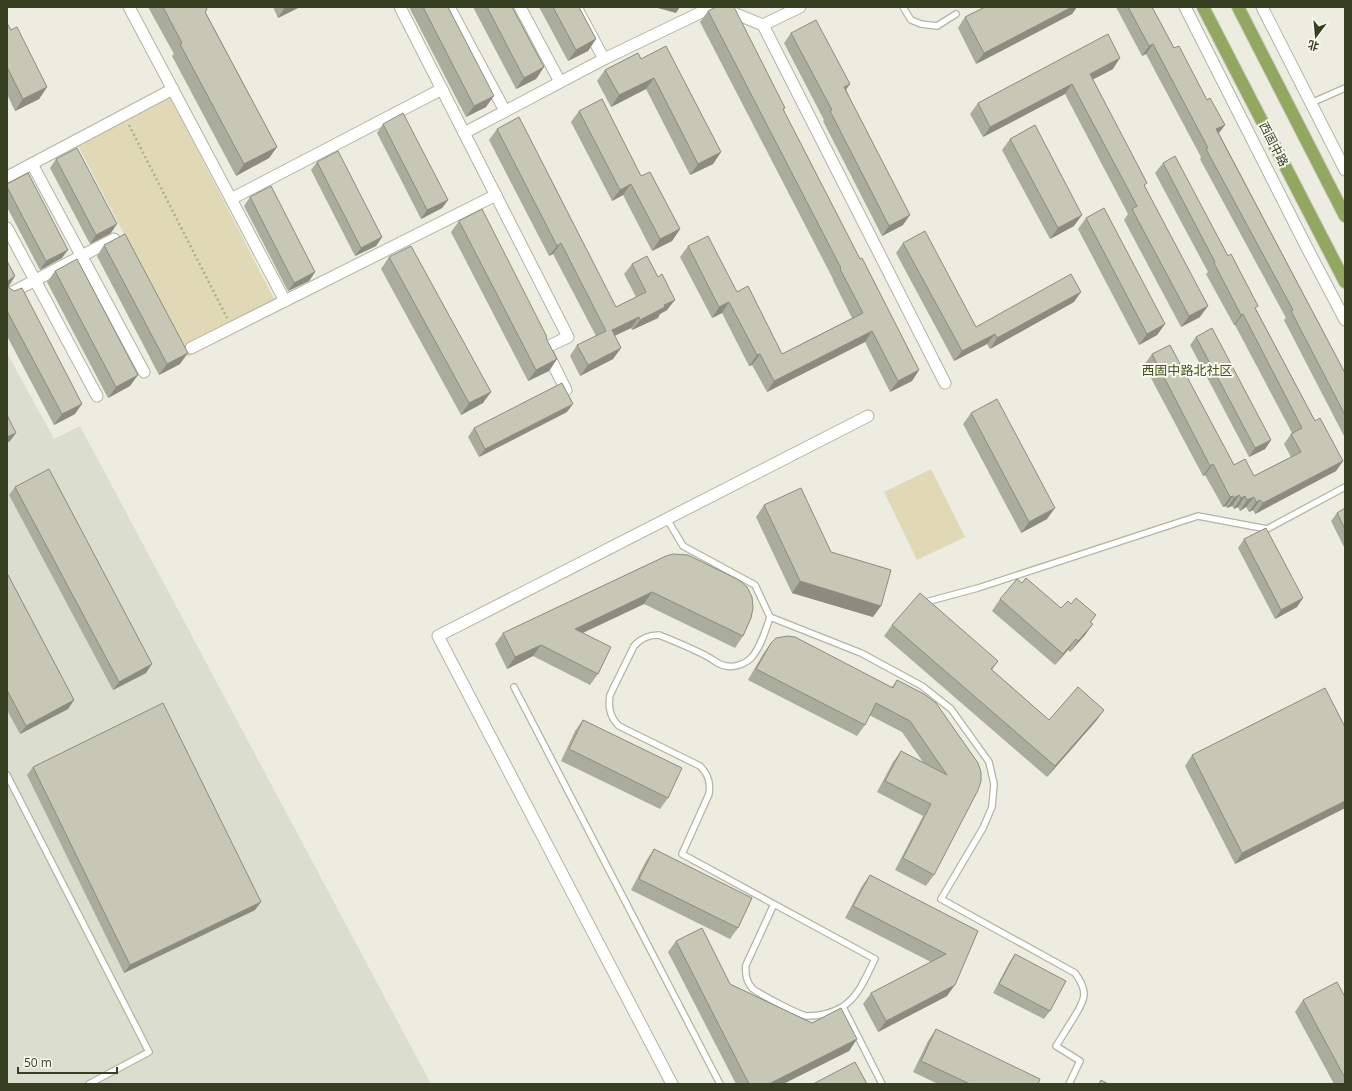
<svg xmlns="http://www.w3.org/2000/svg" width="1352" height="1091" font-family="'Open Sans','Noto Sans SC',sans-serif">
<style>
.built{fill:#dbddce}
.green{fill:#e1d9b6}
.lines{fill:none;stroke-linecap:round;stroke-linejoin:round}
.lane-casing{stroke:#b2b5a2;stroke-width:8}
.street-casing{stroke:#b2b5a2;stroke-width:13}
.primary-casing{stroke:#c7c9c0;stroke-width:14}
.path{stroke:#a7b47d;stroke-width:2.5;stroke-dasharray:2 3;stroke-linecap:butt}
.lane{stroke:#fff;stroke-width:5.5}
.street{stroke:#fff;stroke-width:11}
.primary{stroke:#92a760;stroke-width:12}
.wall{fill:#aaac9c}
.shaded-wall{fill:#8b8c7f}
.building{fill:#c6c8b5;stroke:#8b8c7f}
.labels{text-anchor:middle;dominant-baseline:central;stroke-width:4;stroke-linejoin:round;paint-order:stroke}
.street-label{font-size:12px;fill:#363f1f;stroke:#f9f9f1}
.neighbourhood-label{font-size:13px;fill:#425418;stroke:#f9f9f1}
</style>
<rect width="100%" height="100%" fill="#ecede0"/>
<!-- built -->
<path class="built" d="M7,353L54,439L80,426L431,1084H7Z"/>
<!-- green -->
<g class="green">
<path d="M170,97L280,310L188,357L77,144Z"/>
<path d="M931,469L965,537L917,560L884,492Z"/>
</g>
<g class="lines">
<!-- lane casing -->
<g class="lane-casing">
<g id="lane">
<path d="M903,7L911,20L921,24L937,26L956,14"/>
<path d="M1311,103L1345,88"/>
<path d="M667,519L683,546L755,585L770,617L861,653L922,686L951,709L989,762L994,784L992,807L983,828L941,899L1075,973C1090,993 1084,1001 1073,1019C1067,1028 1062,1037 1056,1046L1080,1061L1069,1084"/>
<path d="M926,602L978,588L1198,516L1267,529L1345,487"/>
<path d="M770,617C766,629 760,649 751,658C745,664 734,668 726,666C719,665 715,661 710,658C696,650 674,641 659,635C648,635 641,638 634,646L610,695C608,708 610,717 619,726L700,766C708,774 711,782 709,794L682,854L875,959C866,976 859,997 842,1007C832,1013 819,1016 807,1016C799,1015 757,993 752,988C746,981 745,973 746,965L774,904"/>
<path d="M514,687L720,1084"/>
<path d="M7,775L149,1052L89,1084"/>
<path d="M843,1007L882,1084"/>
</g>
</g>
<!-- street casing -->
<g class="street-casing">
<g id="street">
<path d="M129,7L231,199L442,89"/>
<path d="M400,7L568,337L545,348L566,390"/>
<path d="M449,7L505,111"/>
<path d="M520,7L560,82"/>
<path d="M719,7L763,25"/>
<path d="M800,7L763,25L945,383"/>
<path d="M1185,7L1306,246L1345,320"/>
<path d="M1262,7L1345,170"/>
<path d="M604,59L712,7"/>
<path d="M464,133L604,59L576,7"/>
<path d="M32,164L144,372"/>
<path d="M7,177L173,89"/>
<path d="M231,199L285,301"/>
<path d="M7,228L97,396"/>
<path d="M7,295L114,239"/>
<path d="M191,348L496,195"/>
<path d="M672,1084L438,636L868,416"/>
</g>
</g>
<!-- primary casing -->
<g class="primary-casing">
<g id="primary">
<path d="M1203,7L1345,282"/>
<path d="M1238,7L1345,216"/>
</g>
</g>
<!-- path -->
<path class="path" d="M129,125L227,318"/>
<!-- lane -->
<use href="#lane" class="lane"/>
<!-- street -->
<use href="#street" class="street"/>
<!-- primary -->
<use href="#primary" class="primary"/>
</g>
<!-- wall -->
<g class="wall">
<path d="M148,7H206V13L277,147L269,158L236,176L172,56L174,54Z"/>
<path d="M273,7H300L278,18Z"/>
<path d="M409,7H448L486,107L466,117Z"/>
<path d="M473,7H512L544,67L536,79L516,89Z"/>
<path d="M539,7H579L596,39L588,51L568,61Z"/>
<path d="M985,7H1077L1072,14L976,64L958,28L965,17Z"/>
<path d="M1116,7H1152L1174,48L1207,100L1225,125L1219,133L1345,373V438L1284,320L1286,318L1200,159L1201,157L1146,54L1142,56Z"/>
<path d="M708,11L785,108L783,110L860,259L919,370L912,381L890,392L865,342L767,392L752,365L749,366L722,313L712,318L680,257L688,246L737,292L782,354L852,318L833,280V279L700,22Z"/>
<path d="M7,23L11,30L47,87L39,99L15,111L7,94Z"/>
<path d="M791,33L846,89L903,225L882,236L823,121L824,120L784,43Z"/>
<path d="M641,59L721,152L713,164L690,175L646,89L611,107L597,81L605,70Z"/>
<path d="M1113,69L1092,80L1145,187L1200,317L1181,327L1124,220L1128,214L1065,94L983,137L970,114L978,103Z"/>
<path d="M579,111L641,176L680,229L672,241L652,251L623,195L612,201L571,122Z"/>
<path d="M383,124L448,200L442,208L421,219L377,133Z"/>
<path d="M497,129L616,307L636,297L624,274L632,264L667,310L660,314L658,318L632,330L631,328L614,336L621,348L613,359L580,376L570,356L577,345L596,336L553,254L549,256L489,140Z"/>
<path d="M1010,139L1074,226L1050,239L1002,150Z"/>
<path d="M56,159L111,233L90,244L50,168Z"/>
<path d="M317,162L382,237L376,246L355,256L311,170Z"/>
<path d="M1163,163L1256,309L1315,421L1343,461L1336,471L1255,514L1253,510L1249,512L1246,507L1240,511L1238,507L1234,509L1232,506L1227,508L1226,506L1223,507L1205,475L1203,476L1144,365L1152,354L1234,465L1254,476L1291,457L1284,444L1291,434L1292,433L1235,325H1234L1206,274L1208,272L1155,173Z"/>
<path d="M7,184L62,258L40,270L7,207Z"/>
<path d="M250,197L315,272L309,281L288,291L244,206Z"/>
<path d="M1086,218L1165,324L1157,335L1139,345L1078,229Z"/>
<path d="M459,221L547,340L557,359L549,371L528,381L451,232Z"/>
<path d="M903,243L976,327L1074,302L990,349L987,344L954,361L896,253Z"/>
<path d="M104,245L180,364L159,375L97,256Z"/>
<path d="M389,257L483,403L461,415L381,269Z"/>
<path d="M7,261L15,276L9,286V288L75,414L54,425L7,336Z"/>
<path d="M55,271L130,386L108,398L47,282Z"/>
<path d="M1196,337L1271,440L1265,449L1249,457L1190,345Z"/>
<path d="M567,412L479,457L468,437L474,428Z"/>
<path d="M971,413L1047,519L1021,533L963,424Z"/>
<path d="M15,487L146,673L113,690L9,495Z"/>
<path d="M764,505L831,552L873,617L792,593L756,517Z"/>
<path d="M1345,508V549L1331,521L1337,513Z"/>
<path d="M1244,539L1303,598L1297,607L1275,619L1238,548Z"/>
<path d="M666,556L743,636L735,648L644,604L583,633L598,674L590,685L533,656L507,669L495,644L503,633Z"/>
<path d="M7,573L74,700L68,709L20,734L7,710Z"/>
<path d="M1022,583L1061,608L1071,604L1096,615L1091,622L1085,635L1070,652L1068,650L1055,665L992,611L1000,599Z"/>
<path d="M892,625L998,661L992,670L1049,720L1104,710L1096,721L1047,777L884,636Z"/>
<path d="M771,643L892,687L897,680L978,763L934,875L926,886L895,870L923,816L877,792L893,762L901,751L923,762L902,732L869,715L865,725L857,736L748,680L763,654Z"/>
<path d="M583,720L668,798L660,809L561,761L575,731Z"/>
<path d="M1345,727V808L1235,864L1185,766L1192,755Z"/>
<path d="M33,767L255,910L124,973L27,775Z"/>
<path d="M654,849L738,928L730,939L631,890L646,861Z"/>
<path d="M870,875L978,931L947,996L878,1032L863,1004L871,993L931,962L845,918L862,886Z"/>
<path d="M676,941L730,984L812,1023L857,1039L849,1051L783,1084H736L668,952Z"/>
<path d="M1015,954L1050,1011L1044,1019L993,993L1009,963Z"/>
<path d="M1345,997V1084H1334L1295,1012L1303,1000Z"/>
<path d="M936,1029L1038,1084H938L913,1072L928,1041Z"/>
</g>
<!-- shaded-wall -->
<g class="shaded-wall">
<path d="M288,7H300L278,18L284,9Z"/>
<path d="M654,7H680L676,13Z"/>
<path d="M1072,7H1077L1072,14L976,64L984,53Z"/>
<path d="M596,39L588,51L568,61L576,50Z"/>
<path d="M1153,44L1146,54L1142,56L1149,46Z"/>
<path d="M1120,58L1113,69L1082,85L1090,74Z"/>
<path d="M544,67L536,79L516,89L524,78Z"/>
<path d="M654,78L646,89L611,107L619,95Z"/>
<path d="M850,84L843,94L844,87Z"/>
<path d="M1072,84L1065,94L983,137L990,127Z"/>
<path d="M47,87L39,99L15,111L23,99Z"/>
<path d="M494,96L486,107L466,117L474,106Z"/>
<path d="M1225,125L1218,134L1216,129Z"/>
<path d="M277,147L269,158L236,176L244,164Z"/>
<path d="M721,152L713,164L690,175L698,164Z"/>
<path d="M631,184L623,195L612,201L620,190Z"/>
<path d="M448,200L442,208L421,219L427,210Z"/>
<path d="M910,215L903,225L882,236L889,226Z"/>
<path d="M1082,215L1074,226L1050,239L1058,228Z"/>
<path d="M117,224L111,233L90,244L96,235Z"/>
<path d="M680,229L672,241L652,251L660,239Z"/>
<path d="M382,237L376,246L355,256L361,248Z"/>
<path d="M561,243L553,254L549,256L557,246Z"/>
<path d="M68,250L62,258L40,270L46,261Z"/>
<path d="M315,272L309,281L288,291L294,283Z"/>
<path d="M15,276L8,287V281Z"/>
<path d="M1081,292L1074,302L990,349L997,338Z"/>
<path d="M675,300L667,310L660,314L658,318L632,330L640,320L664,305Z"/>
<path d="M729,302L722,313L712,318L719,307Z"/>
<path d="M1208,306L1200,317L1181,327L1189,316Z"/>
<path d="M1243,314L1235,325H1234L1241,315Z"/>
<path d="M639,317L631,328L604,341L612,330Z"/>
<path d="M1165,324L1157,335L1139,345L1147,334Z"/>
<path d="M872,331L865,342L767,392L774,381Z"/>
<path d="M995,334L987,344L954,361L962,351Z"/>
<path d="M621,348L613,359L580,376L588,365Z"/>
<path d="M188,353L180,364L159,375L167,364Z"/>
<path d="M760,354L752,365L749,366L757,355Z"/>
<path d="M557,359L549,371L528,381L536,370Z"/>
<path d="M919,370L912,381L890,392L898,381Z"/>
<path d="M138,375L130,386L108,398L116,387Z"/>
<path d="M491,392L483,403L461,415L469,403Z"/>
<path d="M82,404L75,414L54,425L62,414Z"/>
<path d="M573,404L567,412L479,457L485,449Z"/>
<path d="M16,433L10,441L7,443V437Z"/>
<path d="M1271,440L1265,449L1249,457L1255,448Z"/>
<path d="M1343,461L1336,471L1255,514L1263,503Z"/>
<path d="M1213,464L1205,475L1203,476L1210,466Z"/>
<path d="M1239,495L1232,506L1227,508L1234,498Z"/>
<path d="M1233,496L1226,506L1223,507L1230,497Z"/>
<path d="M1245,496L1238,507L1234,509L1241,498Z"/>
<path d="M1254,497L1246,507L1240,511L1247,500Z"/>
<path d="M1260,500L1253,510L1249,512L1256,502Z"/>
<path d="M1055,508L1047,519L1021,533L1029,522Z"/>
<path d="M800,581L881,606L873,617L792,593Z"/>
<path d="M652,592L644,604L567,640L575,629Z"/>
<path d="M1303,598L1297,607L1275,619L1281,610Z"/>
<path d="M1093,624L1085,635L1070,652L1078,641Z"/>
<path d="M1076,639L1068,650L1055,665L1063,654Z"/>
<path d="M541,645L533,656L507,669L515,657Z"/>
<path d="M152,664L146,673L113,690L119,682Z"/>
<path d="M74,700L68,709L20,734L26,726Z"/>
<path d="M1104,710L1096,721L1047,777L1055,766Z"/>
<path d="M1345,801V808L1235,864L1242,853Z"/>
<path d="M261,902L255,910L124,973L130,965Z"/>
<path d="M955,985L947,996L878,1032L886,1021Z"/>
<path d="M857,1039L849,1051L783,1084H769Z"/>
</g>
<!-- building -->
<g class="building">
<path d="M163,7H206L207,10L205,12L277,147L244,164L180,44L182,43Z"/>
<path d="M283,7H288L284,9Z"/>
<path d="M423,7H448L494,96L474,106Z"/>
<path d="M487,7H512L544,67L524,78Z"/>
<path d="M553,7H579L596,39L576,50Z"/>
<path d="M716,7H734L785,108L783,109L860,259L862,258L919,370L898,381L872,331L774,381L760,354L757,355L729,302L719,307L688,246L708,236L737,292L748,286L782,354L863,313L840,269L841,268L708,11Z"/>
<path d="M985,7H1072L984,53L965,17Z"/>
<path d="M1128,7H1152L1174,48L1179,46L1207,100L1210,98L1225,125L1216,129L1345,373V415L1291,311L1293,310L1206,149L1208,148L1153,44L1149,46Z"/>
<path d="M816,20L850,84L844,87L910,215L889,226L830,111L832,110L791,33Z"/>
<path d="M7,23L11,30L17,27L47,87L23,99L7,67Z"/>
<path d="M1108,34L1120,58L1090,74L1147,183L1144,185L1208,306L1189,316L1132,209L1137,206L1072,84L990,127L978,103Z"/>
<path d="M666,46L721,152L698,164L654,78L619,95L605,70L638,53L641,59Z"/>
<path d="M602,99L641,176L650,172L680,229L660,239L631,184L620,190L579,111Z"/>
<path d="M403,113L448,200L427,210L383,124Z"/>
<path d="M519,117L616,307L646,292L632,264L647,256L658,277L662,274L675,300L664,305L665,307L640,320L639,317L612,330L621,348L588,365L577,345L606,331L561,243L557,246L497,129Z"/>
<path d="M1035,125L1082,215L1058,228L1010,139Z"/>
<path d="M77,148L117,224L96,235L56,159Z"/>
<path d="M338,151L382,237L361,248L317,162Z"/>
<path d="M1175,156L1228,256L1231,254L1258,306L1255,308L1315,421L1320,418L1343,461L1263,503L1260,500L1256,502L1254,497L1247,500L1245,496L1241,498L1239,495L1234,498L1233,496L1230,497L1213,464L1210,466L1152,354L1170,345L1234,465L1245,459L1254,476L1301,452L1291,434L1302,428L1243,314L1241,315L1214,263L1215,262L1163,163Z"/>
<path d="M28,173L68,250L46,261L7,187V184Z"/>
<path d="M271,186L315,272L294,283L250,197Z"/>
<path d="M1104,208L1165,324L1147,334L1086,218Z"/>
<path d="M482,209L546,335L547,340L557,359L536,370L459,221Z"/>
<path d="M925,231L976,327L1071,274L1081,292L997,338L995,334L962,351L903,243Z"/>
<path d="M125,234L188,353L167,364L104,245Z"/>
<path d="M411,246L491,392L469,403L389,257Z"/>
<path d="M77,259L138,375L116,387L55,271Z"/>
<path d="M7,261L15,276L8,281L9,288L14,291L22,288L82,404L62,414L7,311Z"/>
<path d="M1212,328L1271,440L1255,448L1196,337Z"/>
<path d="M562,383L573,404L485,449L474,428Z"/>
<path d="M997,399L1055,508L1029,522L971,413Z"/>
<path d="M7,415L16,433L7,437Z"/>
<path d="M49,469L152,664L119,682L15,487Z"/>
<path d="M801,488L831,552L891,570L881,606L800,581L764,505Z"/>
<path d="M1345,508V529L1337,513Z"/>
<path d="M1266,528L1303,598L1281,610L1244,539Z"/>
<path d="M673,554L688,555L739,580L747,587L752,597L753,608L751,618L743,636L652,592L575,629L611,647L598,674L541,645L515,657L503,633L666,556Z"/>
<path d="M7,573L74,700L26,726L7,690Z"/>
<path d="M1026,578L1061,608L1068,601L1071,604L1076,598L1096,615L1090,622L1093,624L1078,641L1076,639L1063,654L1000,599L1017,579L1022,583Z"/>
<path d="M920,593L998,661L991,669L1049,720L1078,687L1104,710L1055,766L892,625Z"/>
<path d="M788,636L795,637L893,688L897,680L924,694L936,703L978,763L981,772V781L978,790L934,875L903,858L931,804L885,781L901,751L947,775L910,721L876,703L865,725L756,669L771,643L776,638Z"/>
<path d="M1325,688L1345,727V801L1242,853L1192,755Z"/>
<path d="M163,703L261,902L130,965L33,767Z"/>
<path d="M583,720L682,768L668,798L569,749Z"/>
<path d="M654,849L752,898L738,928L639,879Z"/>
<path d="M870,875L978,931L955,985L886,1021L871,993L946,954L853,906Z"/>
<path d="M702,928L730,984L812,1023L841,1008L857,1039L769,1084H749L676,941Z"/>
<path d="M1015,954L1066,981L1050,1011L999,984Z"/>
<path d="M1337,982L1345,997V1078L1303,1000Z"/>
<path d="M936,1029L1040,1079L1038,1084H970L921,1061Z"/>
<path d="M855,1062L867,1084H813Z"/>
<path d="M1101,1080L1108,1084H1099Z"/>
</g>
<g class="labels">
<!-- street labels -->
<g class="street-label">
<text transform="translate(1274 144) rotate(63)">西固中路</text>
</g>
<!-- neighbourhood labels -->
<g class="neighbourhood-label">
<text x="1187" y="370">西固中路北社区</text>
</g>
</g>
<!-- border -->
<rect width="1352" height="1091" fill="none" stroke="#363f1f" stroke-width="16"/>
<!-- north arrow -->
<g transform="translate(1316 36) rotate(196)" stroke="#f9f9f1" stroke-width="3" paint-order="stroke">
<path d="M0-3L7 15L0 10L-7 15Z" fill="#363f1f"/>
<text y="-6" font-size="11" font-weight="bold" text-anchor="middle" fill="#363f1f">北</text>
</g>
<!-- scale -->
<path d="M18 1067v6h99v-6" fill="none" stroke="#363f1f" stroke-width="2"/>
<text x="24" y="1067" font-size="12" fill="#363f1f" stroke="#f9f9f1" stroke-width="3" paint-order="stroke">50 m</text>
</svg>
